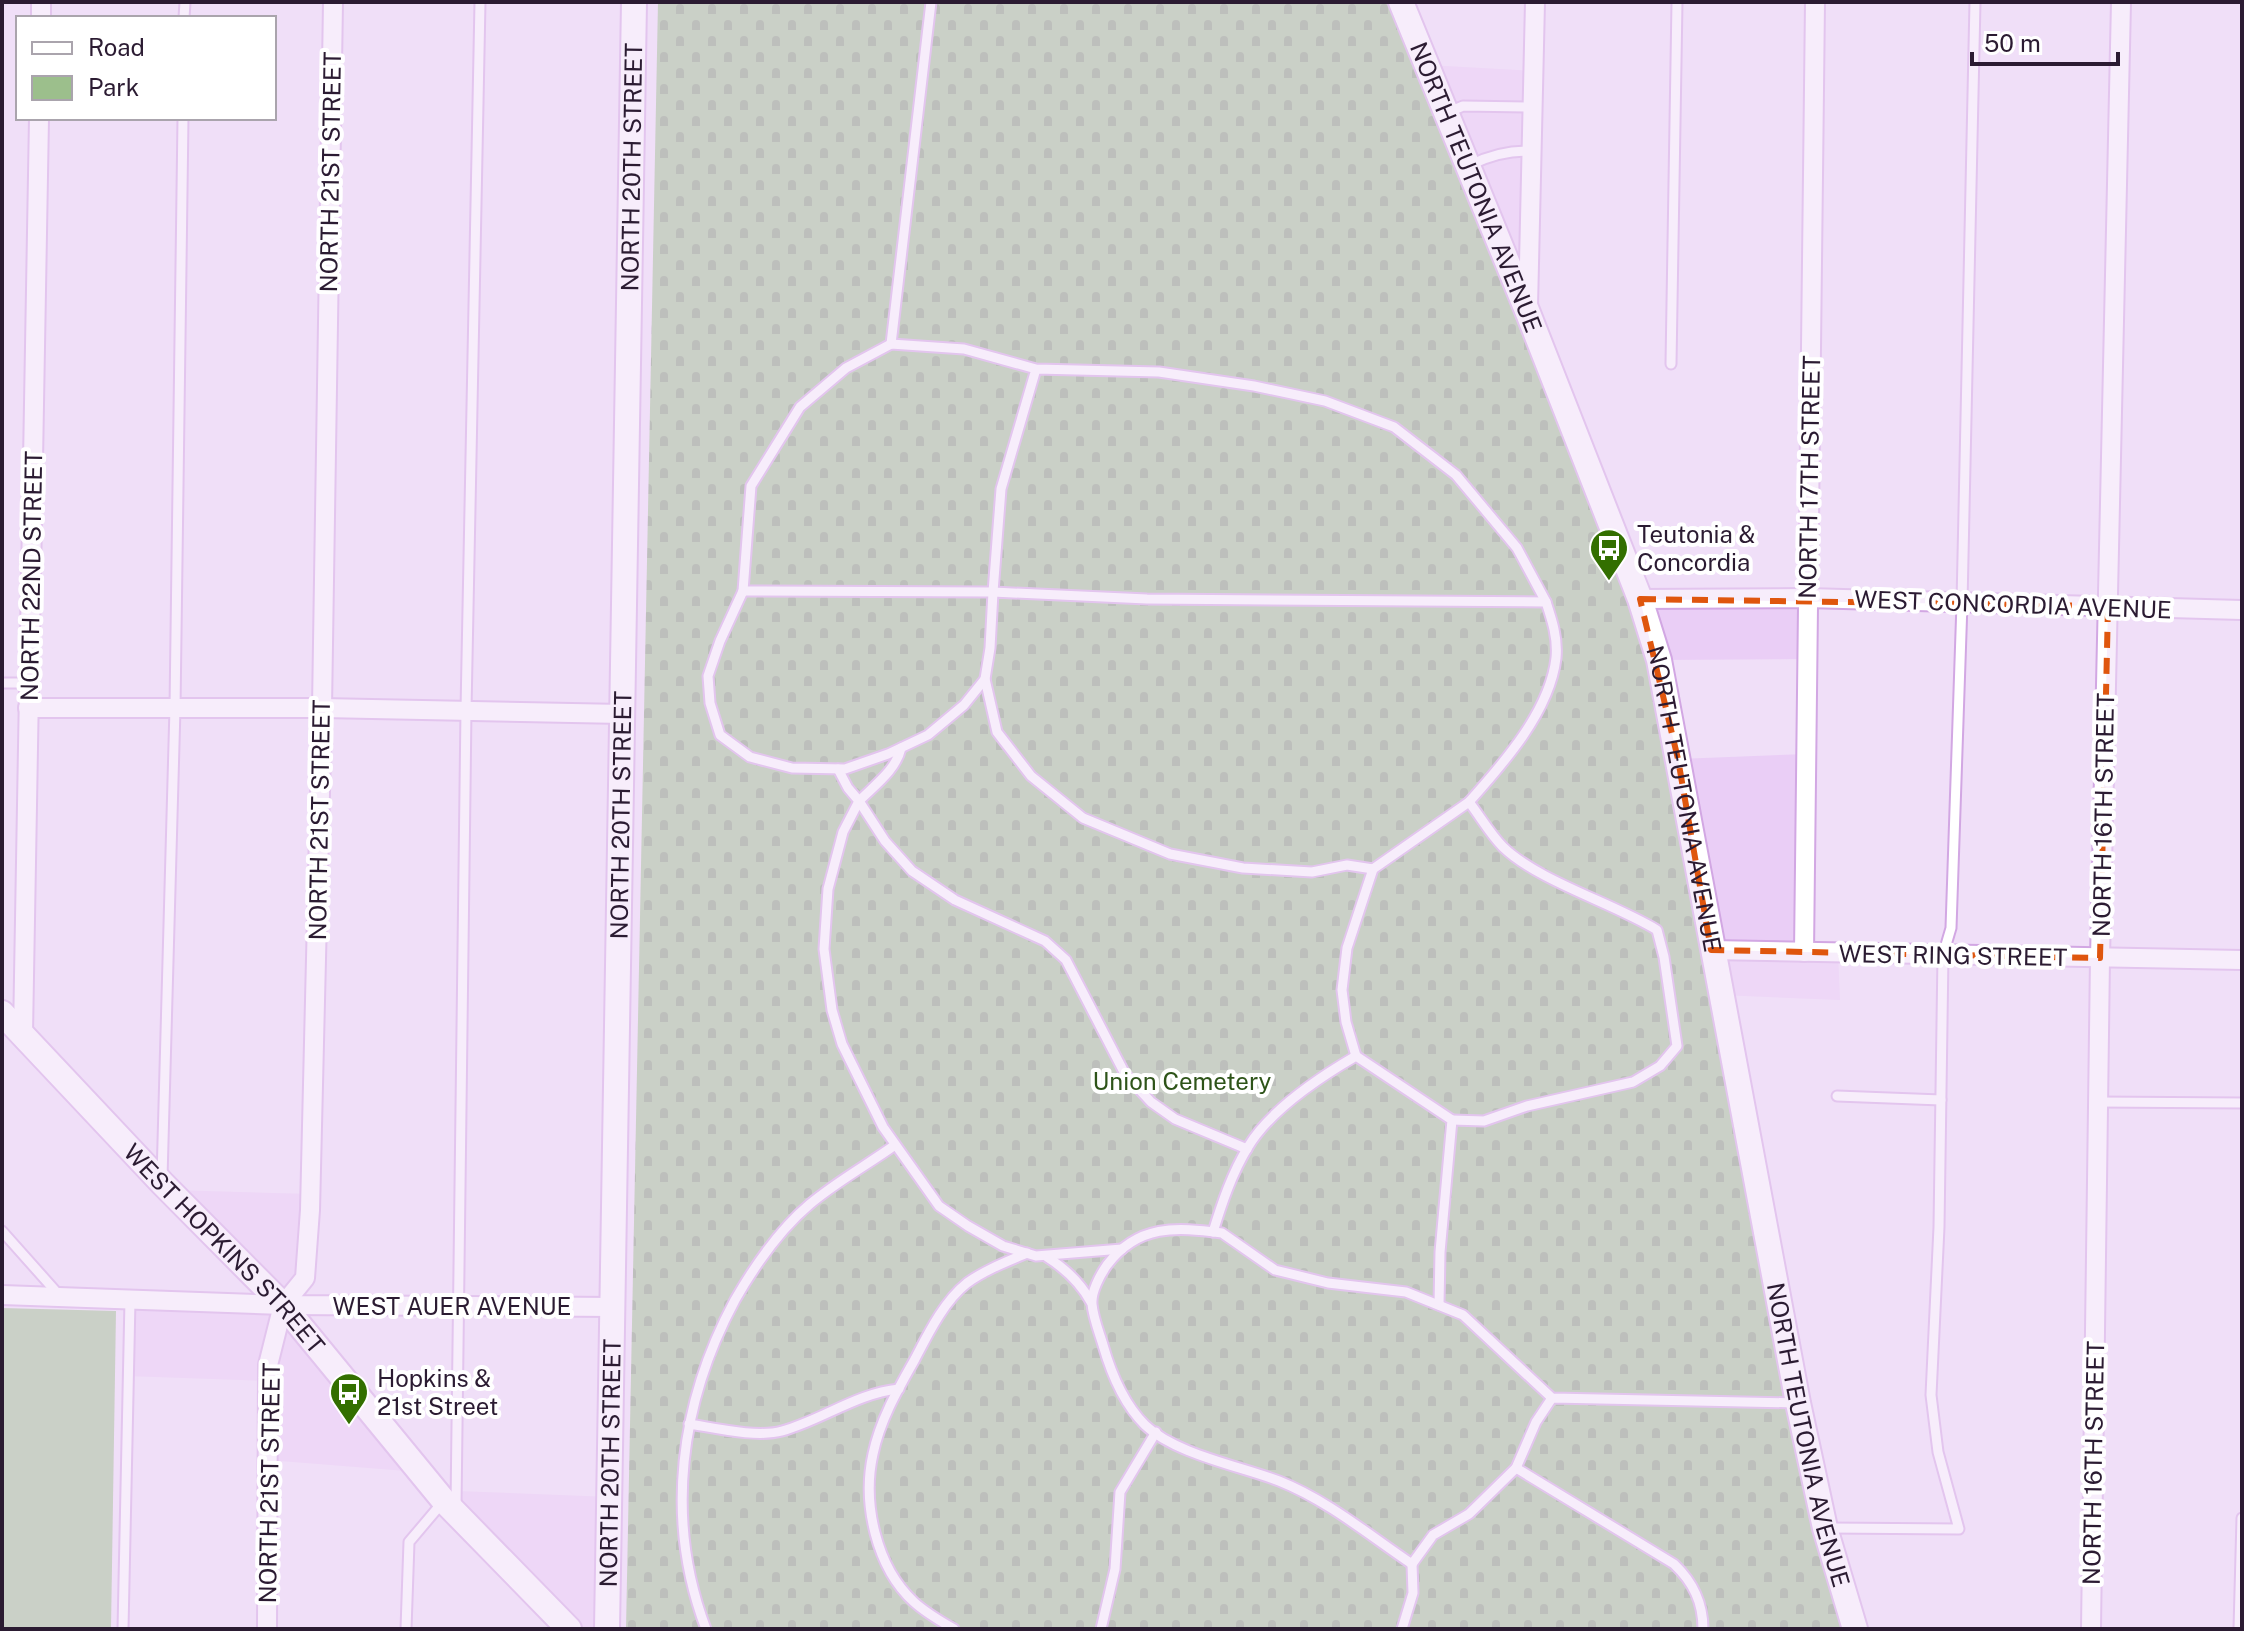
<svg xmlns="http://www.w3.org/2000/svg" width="2244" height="1631" font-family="'Public Sans',sans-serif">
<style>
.built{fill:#eacef6}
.green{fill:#9cbf8c}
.cemetery{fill:url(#cemetery-stones)}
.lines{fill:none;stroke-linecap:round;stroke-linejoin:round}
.service-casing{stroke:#d2a7e3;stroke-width:13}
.minor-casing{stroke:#d2a7e3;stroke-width:22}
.secondary-casing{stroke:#d2a7e3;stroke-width:28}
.service{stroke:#fff;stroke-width:9}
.minor{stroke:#fff;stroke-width:18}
.secondary{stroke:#fff;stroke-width:24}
.marked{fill:none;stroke:#df560e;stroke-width:6;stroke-dasharray:16 10;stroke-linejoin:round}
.labels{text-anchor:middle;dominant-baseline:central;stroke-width:8;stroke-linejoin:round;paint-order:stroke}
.street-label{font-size:24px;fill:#2b1b32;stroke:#fff}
.poi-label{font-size:24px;fill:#2b1b32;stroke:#fff;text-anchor:start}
.park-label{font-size:24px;fill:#2e5419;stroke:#fff}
</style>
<defs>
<pattern id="cemetery-stones" width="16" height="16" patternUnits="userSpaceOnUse" patternTransform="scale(2)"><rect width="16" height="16" fill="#9cbf8c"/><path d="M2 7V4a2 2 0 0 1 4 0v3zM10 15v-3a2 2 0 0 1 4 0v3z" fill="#7f9a73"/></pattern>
</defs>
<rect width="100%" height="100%" fill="#f0dff8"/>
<!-- built -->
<g class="built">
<path d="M1427,65L1533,71L1528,313Z"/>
<path d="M1807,598V659L1659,660L1640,599Z"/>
<path d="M1806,754L1804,952L1838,953L1840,1000L1721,995L1678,759Z"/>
<path d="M170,1190L310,1194L308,1259L283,1305L419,1472L268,1460V1381L127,1376L130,1300L282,1305Z"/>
<path d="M456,1491L610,1497L607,1629H569L456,1513Z"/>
</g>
<!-- green -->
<path class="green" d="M2,1308L116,1311L111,1629H2Z"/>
<!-- cemetery -->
<path class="cemetery" d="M658,2H1401L1640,599L1855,1629H626Z"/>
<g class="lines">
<!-- service casing -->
<g class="service-casing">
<g id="service">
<path d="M184,18L185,2"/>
<path d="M1449,112L1463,106L1533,107"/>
<path d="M1470,165C1490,155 1509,150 1532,151"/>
<path d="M891,344L931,2"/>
<path d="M1671,364L1677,2"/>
<path d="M1036,369L964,349L891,344L846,368L800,407L751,486L743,591L993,592L1001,489L1036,369L1159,372L1254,386L1325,401L1394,427L1456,475L1517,548L1546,602"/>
<path d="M743,591L720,641L708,676L710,703L720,735L750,757L792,768L845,769L888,754L928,735L964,705L985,679"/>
<path d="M2,683H29"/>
<path d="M901,748C896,770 875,785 859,801L885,841L912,871L955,900L1045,941L1066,960L1125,1074L1151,1102L1175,1119L1247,1149"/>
<path d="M838,769L848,788L859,801L843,832L828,889L824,949L832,1010L842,1044L883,1127L939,1206L968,1226L1003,1246L1036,1256L1122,1249"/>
<path d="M1373,869L1347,865L1312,872L1243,868L1170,854L1083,818L1031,776L997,732L985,679L990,648L993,592L1147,599L1546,602C1552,620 1558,638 1556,658C1550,711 1503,764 1469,802"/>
<path d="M1356,1056L1346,1022L1342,990L1347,948L1373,869L1469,802C1480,816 1490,834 1503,847C1538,881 1613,903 1657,930L1664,957L1677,1046L1660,1066L1633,1082L1527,1106L1484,1121L1452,1120"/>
<path d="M1837,1096L1941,1100"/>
<path d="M2098,1102L2242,1103"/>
<path d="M162,1178L175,708L183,118"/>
<path d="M2,1231L59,1295"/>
<path d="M1213,1232C1222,1203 1232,1173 1248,1147C1270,1110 1320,1077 1356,1056L1452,1120L1440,1252L1439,1305"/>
<path d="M1047,1257C1066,1269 1080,1282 1091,1302"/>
<path d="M1552,1398L1536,1422L1516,1468L1469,1514L1433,1535L1412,1564C1369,1535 1327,1500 1279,1481C1240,1466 1175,1454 1145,1425C1124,1404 1111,1373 1103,1345C1099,1332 1093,1317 1092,1304C1091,1292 1100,1275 1107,1265C1138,1224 1176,1227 1222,1233L1275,1270L1328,1283L1406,1292L1463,1315L1552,1398L1798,1403"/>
<path d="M689,1424C715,1428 757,1438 782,1431C822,1420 857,1393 899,1389"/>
<path d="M1516,1468L1674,1564C1693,1582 1703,1602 1703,1629"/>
<path d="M456,1506L466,710L480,2"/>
<path d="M1829,1528L1959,1529L1938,1452L1931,1395L1939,1227L1943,955L1951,928L1962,603L1975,2"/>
<path d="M123,1629L130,1300"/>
<path d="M406,1629L409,1542L442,1503"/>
<path d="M706,1629C664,1519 680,1402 735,1300C755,1265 779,1230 810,1204C836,1182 867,1165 895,1145"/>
<path d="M954,1629C940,1621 926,1613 914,1602C876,1567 862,1503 873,1454C880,1420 898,1389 915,1359C928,1334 944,1301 967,1283C985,1270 1006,1262 1027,1253"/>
<path d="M1101,1629L1115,1569L1120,1492L1156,1432"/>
<path d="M1402,1629L1413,1593L1412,1564"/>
<path d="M2239,1629L2242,1518"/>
</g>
</g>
<!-- minor casing -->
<g class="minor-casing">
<g id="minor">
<path d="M41,18V2"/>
<path d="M1528,307L1535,2"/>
<path d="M1640,599L1807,598L2242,610"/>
<path d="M28,708H322L623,714"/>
<path d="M1711,950L2242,960"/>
<path d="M1804,952L1815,2"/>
<path d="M23,1034L39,118"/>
<path d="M2,1295L283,1305L614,1307"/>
<path d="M267,1629L268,1365L283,1305L305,1278L310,1210L322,708L333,2"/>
<path d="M2091,1629L2100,958L2121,2"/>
</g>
</g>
<!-- secondary casing -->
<g class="secondary-casing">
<g id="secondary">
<path id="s1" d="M1401,2L1528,313L1640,599L1659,660L1798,1403L1825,1528L1855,1629"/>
<path id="s2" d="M2,1013L162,1183L283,1305L444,1501L569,1629"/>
<path id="s3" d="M607,1629L634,2"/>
</g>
</g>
<!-- service -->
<use href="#service" class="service"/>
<!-- minor -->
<use href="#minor" class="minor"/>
<!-- secondary -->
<use href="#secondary" class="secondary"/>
</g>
<!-- marked area -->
<path d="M0 0H2244V1631H0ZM1640,599L2108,606L2100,958L1711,950L1678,759Z" fill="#f0dff8" fill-opacity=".55" fill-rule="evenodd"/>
<path class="marked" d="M1640,599L2108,606L2100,958L1711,950L1678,759Z"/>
<!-- icons -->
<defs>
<g id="bus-pin" transform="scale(2)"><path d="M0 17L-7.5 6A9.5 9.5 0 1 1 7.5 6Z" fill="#336f00" stroke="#fff"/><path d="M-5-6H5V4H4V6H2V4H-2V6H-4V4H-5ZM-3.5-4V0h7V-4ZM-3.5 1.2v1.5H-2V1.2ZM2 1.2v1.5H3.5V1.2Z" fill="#fff"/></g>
</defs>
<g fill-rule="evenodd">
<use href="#bus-pin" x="1609" y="548"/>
<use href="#bus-pin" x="349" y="1392"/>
</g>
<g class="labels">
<!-- street labels -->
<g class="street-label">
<text stroke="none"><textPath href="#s3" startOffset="1462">NORTH 20TH STREET</textPath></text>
<text transform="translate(330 172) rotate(-89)">NORTH 21ST STREET</text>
<text stroke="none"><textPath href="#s1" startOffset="200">NORTH TEUTONIA AVENUE</textPath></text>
<text transform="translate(1809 477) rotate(-89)">NORTH 17TH STREET</text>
<text transform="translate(31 576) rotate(-89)">NORTH 22ND STREET</text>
<text transform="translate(2013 604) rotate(2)">WEST CONCORDIA AVENUE</text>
<text stroke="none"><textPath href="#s1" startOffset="848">NORTH TEUTONIA AVENUE</textPath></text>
<text transform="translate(2103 815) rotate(-89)">NORTH 16TH STREET</text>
<text stroke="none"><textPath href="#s3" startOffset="814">NORTH 20TH STREET</textPath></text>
<text transform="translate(319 820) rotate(-89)">NORTH 21ST STREET</text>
<text transform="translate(1953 955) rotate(1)">WEST RING STREET</text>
<text stroke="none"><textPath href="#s2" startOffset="324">WEST HOPKINS STREET</textPath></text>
<text x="452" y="1306">WEST AUER AVENUE</text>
<text stroke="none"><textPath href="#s1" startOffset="1496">NORTH TEUTONIA AVENUE</textPath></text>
<text stroke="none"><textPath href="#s3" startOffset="166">NORTH 20TH STREET</textPath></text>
<text transform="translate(2093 1463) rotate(-89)">NORTH 16TH STREET</text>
<text transform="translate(269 1483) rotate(-89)">NORTH 21ST STREET</text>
</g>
<!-- poi labels -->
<g class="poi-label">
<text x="1637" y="534">Teutonia &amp;<tspan x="1637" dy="28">Concordia</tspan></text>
<text x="377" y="1378">Hopkins &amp;<tspan x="377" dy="28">21st Street</tspan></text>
</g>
<!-- park labels -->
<g class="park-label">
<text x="1182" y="1081">Union Cemetery</text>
</g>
</g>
<!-- border -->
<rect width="2244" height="1631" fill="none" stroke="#2b1b32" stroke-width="8"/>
<!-- legend -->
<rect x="16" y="16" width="260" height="104" fill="#ffffff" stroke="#aaa4ad" stroke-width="2"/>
<rect x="32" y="42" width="40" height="12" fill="#ffffff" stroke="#aaa4ad" stroke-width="2"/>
<text x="88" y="56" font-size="24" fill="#2b1b32">Road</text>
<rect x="32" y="76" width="40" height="24" fill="#9cbf8c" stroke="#aaa4ad" stroke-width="2"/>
<text x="88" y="96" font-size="24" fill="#2b1b32">Park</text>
<!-- scale -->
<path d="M1972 52v12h146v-12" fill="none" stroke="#2b1b32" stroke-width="4"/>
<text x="1984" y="52" font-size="24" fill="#2b1b32" stroke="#ffffff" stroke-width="6" paint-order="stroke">50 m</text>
</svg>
